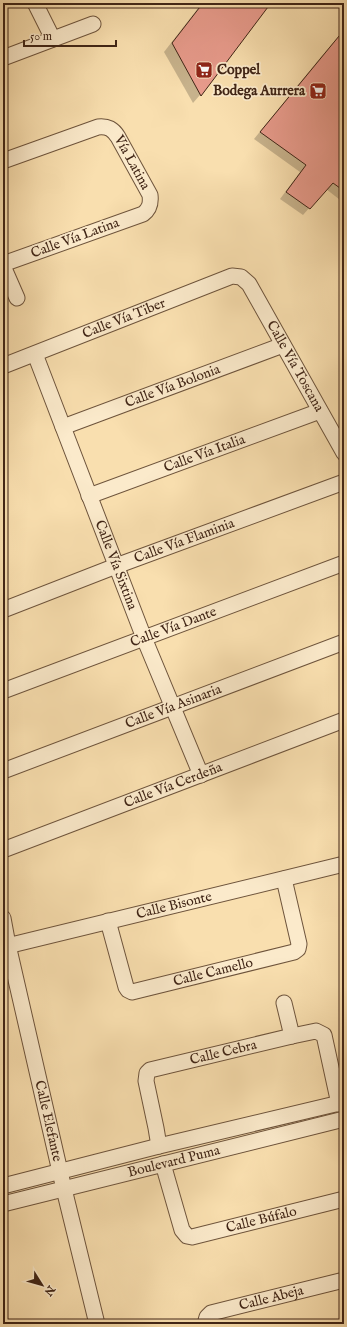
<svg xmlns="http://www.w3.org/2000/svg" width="347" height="1327" font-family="'IM FELL English',serif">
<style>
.shadow{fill:#0003}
.building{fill:#e89b8c;stroke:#402516}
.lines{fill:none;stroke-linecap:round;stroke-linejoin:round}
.street-casing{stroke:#6e543c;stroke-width:17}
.street{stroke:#fbeacb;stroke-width:15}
.labels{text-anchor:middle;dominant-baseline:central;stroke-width:3.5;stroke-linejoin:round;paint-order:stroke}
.poi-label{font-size:14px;font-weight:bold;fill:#402516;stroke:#fbeacb;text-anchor:start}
.street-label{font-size:14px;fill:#402516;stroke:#fbeacb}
</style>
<rect width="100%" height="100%" fill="#f9dfaf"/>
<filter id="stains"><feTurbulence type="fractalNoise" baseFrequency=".005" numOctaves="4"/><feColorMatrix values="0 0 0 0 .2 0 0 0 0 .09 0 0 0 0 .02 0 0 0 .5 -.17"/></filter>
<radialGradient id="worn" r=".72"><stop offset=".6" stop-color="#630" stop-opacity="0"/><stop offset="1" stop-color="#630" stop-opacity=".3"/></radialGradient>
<!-- shadow -->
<g class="shadow">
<path d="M202,3H270L200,95L193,103L164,52Z"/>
<path d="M344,30V203L326,189L303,215L280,199L300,172L254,139L320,58Z"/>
</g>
<!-- building -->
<g class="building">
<path d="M203,3H271L201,96L172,43Z"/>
<path d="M344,30V191L333,183L310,209L286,192L306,165L260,132Z"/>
</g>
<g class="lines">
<!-- street casing -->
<g class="street-casing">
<g id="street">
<path d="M35,3L53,39"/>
<path d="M3,58L93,24"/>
<path id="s1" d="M3,161L98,127C108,126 113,129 118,137L150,195C151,203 150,209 143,214L3,264"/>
<path d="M3,266L17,298"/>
<path id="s2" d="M35,354L144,638L201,775"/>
<path id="s3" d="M3,366L232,276L241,277L249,284L344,453"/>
<path id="s4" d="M63,427L283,345"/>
<path id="s5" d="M89,496L320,411"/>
<path id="s6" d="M3,610L116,566L344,482"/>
<path id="s7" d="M3,691L344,563"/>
<path id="s8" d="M3,771L344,642"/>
<path id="s9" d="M3,850L344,720"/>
<path id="s10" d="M3,918L8,945L64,1189L97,1324"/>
<path id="s11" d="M108,921L126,987L128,990L132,992L294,952L298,949L299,944L284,879"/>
<path id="s12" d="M3,947L344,864"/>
<path d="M284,1003L292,1036"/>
<path id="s13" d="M159,1146L156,1128L146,1081L147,1073L150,1070L292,1036L316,1031L324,1035L339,1104"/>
<path id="s14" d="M163,1164L182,1230L187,1236L192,1237L344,1199"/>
<path d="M3,1186L159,1146L344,1102"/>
<path id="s15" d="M3,1204L344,1119"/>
<path id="s16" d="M205,1324L207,1317L211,1313L344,1280"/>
</g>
</g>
<!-- street -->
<use href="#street" class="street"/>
</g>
<!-- icons -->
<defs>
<g id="supermarket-square" transform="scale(0.9)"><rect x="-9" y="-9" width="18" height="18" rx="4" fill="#8f2418" stroke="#fbeacb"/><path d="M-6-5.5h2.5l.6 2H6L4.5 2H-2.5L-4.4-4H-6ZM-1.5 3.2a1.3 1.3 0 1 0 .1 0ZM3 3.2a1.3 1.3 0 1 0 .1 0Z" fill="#fff"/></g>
</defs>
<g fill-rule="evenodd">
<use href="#supermarket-square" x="204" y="70"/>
<use href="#supermarket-square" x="318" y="91"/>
</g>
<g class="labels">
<!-- poi labels -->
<g class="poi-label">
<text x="217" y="70">Coppel</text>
<text x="305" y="91" text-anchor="end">Bodega Aurrera</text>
</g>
<!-- street labels -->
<g class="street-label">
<text stroke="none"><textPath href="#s1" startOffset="154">Vía Latina</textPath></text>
<text transform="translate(75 238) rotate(-20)">Calle Vía Latina</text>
<text stroke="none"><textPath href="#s3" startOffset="130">Calle Vía Tiber</textPath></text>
<text stroke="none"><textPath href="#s3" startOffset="360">Calle Vía Toscana</textPath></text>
<text stroke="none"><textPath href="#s4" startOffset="117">Calle Vía Bolonia</textPath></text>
<text stroke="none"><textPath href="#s5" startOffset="123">Calle Vía Italia</textPath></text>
<text stroke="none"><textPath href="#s6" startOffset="194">Calle Vía Flaminia</textPath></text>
<text stroke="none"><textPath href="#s2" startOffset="226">Calle Vía Sixtina</textPath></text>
<text stroke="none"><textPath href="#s7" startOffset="182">Calle Vía Dante</textPath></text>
<text stroke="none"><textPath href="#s8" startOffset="182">Calle Vía Asinaria</textPath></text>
<text stroke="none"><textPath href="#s9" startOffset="182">Calle Vía Cerdeña</textPath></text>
<text stroke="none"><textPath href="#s12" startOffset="176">Calle Bisonte</textPath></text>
<text stroke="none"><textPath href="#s11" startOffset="160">Calle Camello</textPath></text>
<text stroke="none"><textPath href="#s13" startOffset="154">Calle Cebra</textPath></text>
<text stroke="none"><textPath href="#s10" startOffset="208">Calle Elefante</textPath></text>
<text stroke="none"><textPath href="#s15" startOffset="176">Boulevard Puma</textPath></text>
<text stroke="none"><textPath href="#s14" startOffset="153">Calle Búfalo</textPath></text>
<text stroke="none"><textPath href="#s16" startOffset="75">Calle Abeja</textPath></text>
</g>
</g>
<!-- margin -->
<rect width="347" height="1327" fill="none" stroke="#f9dfaf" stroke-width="16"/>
<rect x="4" y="4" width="339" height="1319" fill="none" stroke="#402516" stroke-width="2"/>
<rect x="8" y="8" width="331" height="1311" fill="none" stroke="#402516"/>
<!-- north arrow -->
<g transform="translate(42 1285) rotate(127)" stroke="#fbeacb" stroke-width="3" paint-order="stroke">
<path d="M0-3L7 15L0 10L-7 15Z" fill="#402516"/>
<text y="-6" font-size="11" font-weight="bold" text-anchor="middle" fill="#402516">N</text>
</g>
<!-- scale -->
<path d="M24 40v6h92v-6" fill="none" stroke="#402516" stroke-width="2"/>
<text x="30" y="40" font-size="12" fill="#402516" stroke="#fbeacb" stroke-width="3" paint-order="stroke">50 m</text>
<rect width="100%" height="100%" filter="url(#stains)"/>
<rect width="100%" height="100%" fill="url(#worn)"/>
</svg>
